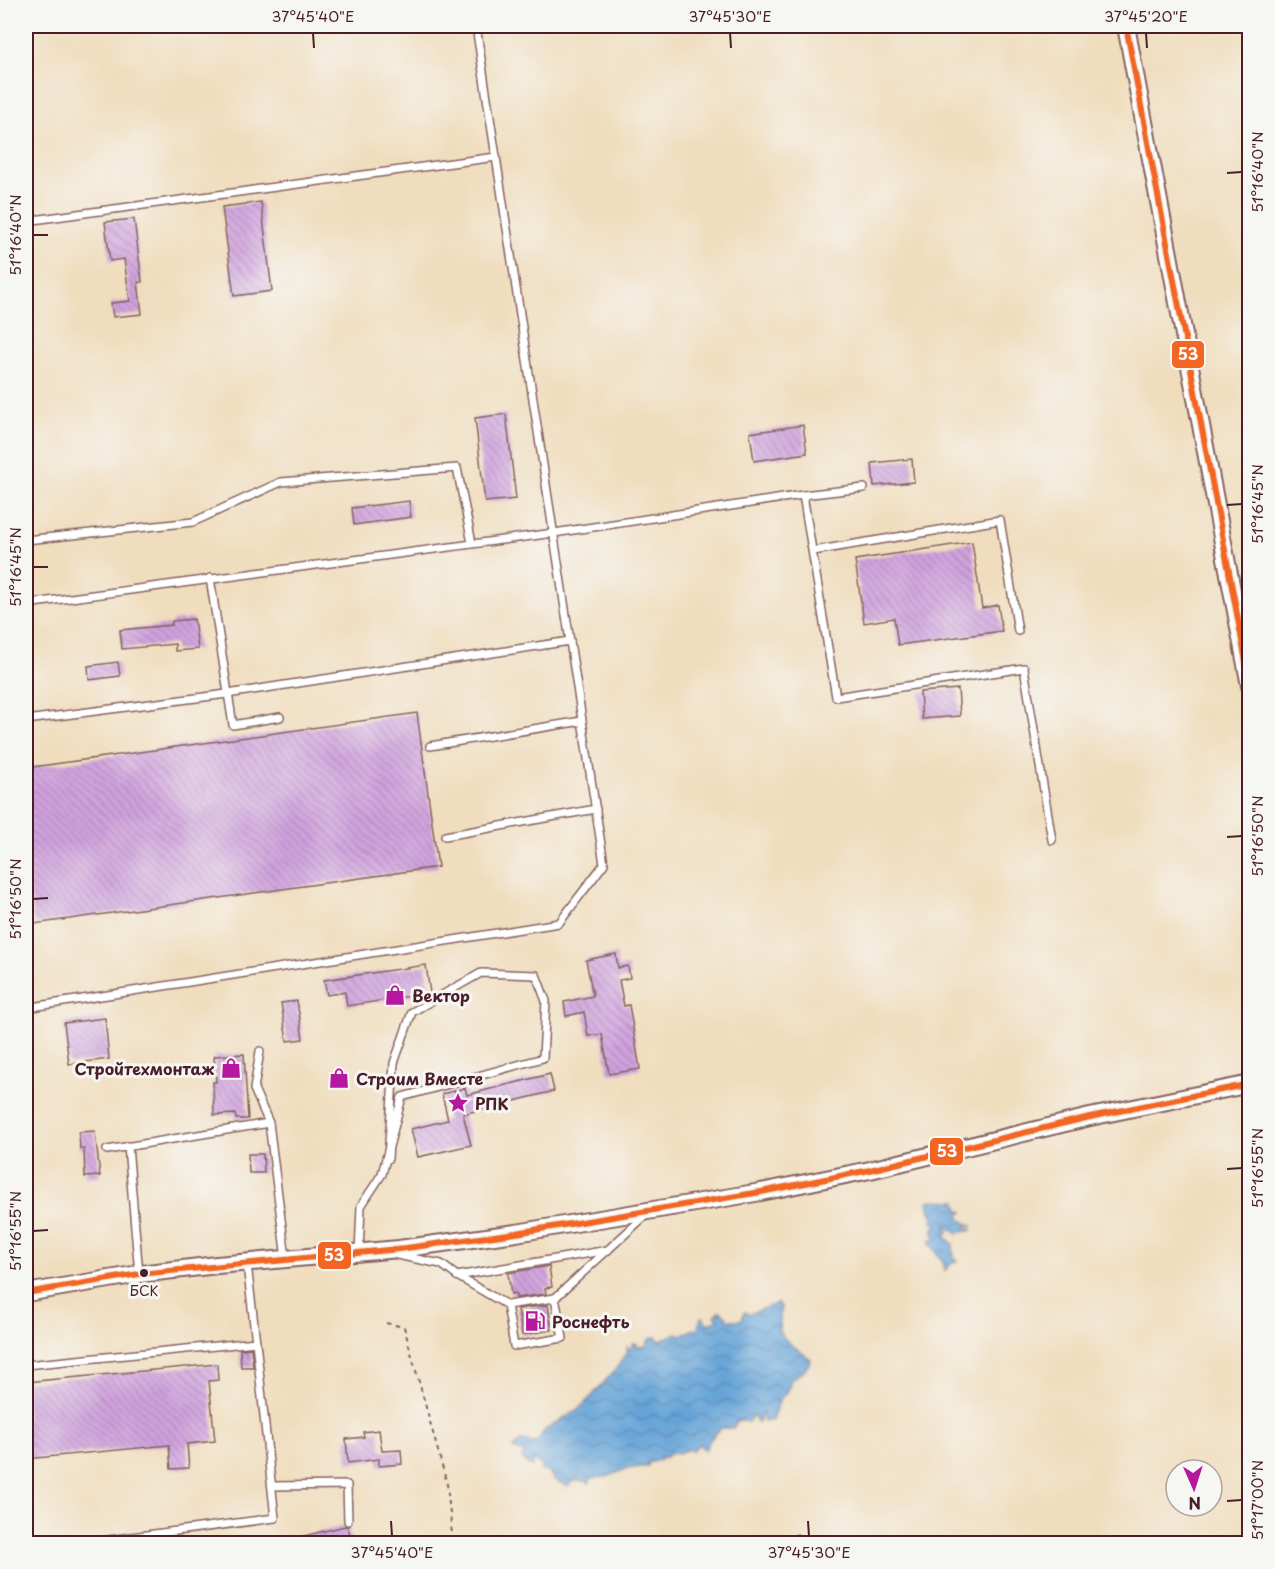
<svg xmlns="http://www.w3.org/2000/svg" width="1275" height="1569" font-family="'Playpen Sans',sans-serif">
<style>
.water{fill:url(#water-waves);stroke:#586282;stroke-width:1.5}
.building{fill:url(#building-back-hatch)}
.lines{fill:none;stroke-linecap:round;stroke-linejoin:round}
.service-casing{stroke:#84625e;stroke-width:10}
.tertiary-casing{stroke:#84625e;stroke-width:20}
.path{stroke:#84625e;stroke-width:2;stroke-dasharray:4.5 4.5;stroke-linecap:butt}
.service{stroke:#fff;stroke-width:7}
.tertiary{stroke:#fff;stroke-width:16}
.bus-1-casing{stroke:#f6f6f2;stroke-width:10}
.bus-1{stroke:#f26522;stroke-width:6}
.ticks{fill:none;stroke:#4a1f2b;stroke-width:2}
.bus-dot{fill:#4a1f2b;stroke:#f6f6f2;stroke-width:2}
.labels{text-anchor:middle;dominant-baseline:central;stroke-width:6;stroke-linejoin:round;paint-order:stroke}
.bus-label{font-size:14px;fill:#4a1f2b;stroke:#f6f6f2}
.poi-label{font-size:16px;font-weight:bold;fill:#4a1f2b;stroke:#f6f6f2;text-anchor:start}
.line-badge{stroke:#f6f6f2;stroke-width:2}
.badge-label{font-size:16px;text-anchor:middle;font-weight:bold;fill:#fff}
.neatline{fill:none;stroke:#4a1f2b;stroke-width:2}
.ticks-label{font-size:15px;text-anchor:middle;fill:#4a1f2b}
</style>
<defs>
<pattern id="water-waves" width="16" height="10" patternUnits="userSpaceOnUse" patternTransform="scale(1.5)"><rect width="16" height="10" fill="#66a4d8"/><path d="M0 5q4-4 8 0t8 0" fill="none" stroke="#5685af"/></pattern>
<pattern id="building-back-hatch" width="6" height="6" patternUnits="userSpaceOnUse" patternTransform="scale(1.5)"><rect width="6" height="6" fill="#d0a2de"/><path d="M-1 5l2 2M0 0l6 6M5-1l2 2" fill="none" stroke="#ab83b4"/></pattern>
</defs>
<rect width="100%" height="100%" fill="#f6f6f2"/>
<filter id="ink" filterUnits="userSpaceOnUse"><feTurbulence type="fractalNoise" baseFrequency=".0167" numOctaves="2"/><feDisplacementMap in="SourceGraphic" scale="12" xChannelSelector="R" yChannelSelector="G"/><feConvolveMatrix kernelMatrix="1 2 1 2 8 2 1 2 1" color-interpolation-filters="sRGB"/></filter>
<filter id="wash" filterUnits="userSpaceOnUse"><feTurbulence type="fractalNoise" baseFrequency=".008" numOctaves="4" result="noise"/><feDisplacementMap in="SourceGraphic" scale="24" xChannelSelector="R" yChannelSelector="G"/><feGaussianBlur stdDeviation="1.35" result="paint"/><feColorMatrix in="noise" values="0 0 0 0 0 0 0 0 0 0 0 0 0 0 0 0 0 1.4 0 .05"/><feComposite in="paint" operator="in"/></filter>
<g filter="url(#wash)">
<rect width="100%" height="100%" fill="#f0ddbe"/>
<!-- water -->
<g class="water">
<path d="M930,1200L957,1201L955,1203L958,1206L959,1210L963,1212L959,1215L961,1220L972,1226L966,1227L964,1229L966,1231L972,1229L969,1231L960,1232L958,1234L946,1226L948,1232L945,1237L953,1244L954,1258L958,1261H954L944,1271L943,1261C937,1256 935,1248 931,1245L930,1240H935L936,1238L933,1233L934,1228L938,1226L932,1221L933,1214L930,1212L928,1202Z"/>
<path d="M778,1303V1306H781L779,1332L789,1343L811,1359C808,1368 799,1375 791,1379L788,1391C779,1397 775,1411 772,1421H764L762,1414L760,1417V1421L757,1422L753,1415L748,1422L738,1420L733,1428H721L709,1441L705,1451L699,1444L691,1451L689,1449L681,1452L679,1454L672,1453L664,1458L661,1456L660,1460L648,1463V1466L626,1469L607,1477L591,1478L589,1483L586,1481H573L568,1486L555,1480L547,1471H541L542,1466L533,1460V1467L527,1465L522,1458L524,1453L513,1449L520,1441L536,1443L545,1430L578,1410L591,1397L616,1369L627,1352V1347L630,1349L633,1344H637V1347L646,1346L648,1341L655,1336L660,1341L677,1333L681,1335L694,1329L697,1331L701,1317H703L707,1324L719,1319L715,1316L720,1311L726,1316L728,1320H742L744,1312L749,1314Z"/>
</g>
<g id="blocks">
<!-- building -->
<g class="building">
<path d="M261,202L272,291L234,296L222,207Z"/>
<path d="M134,219L142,282H138L142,314L113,317L111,303L130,301L124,259L110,261L105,222Z"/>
<path d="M506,414L516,499L485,502L475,418Z"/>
<path d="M803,425L807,453L754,461L750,433Z"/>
<path d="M912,459L914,482L874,486L872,463Z"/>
<path d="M409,501L411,517L354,525L352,508Z"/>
<path d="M972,542L982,608L998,605L1002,631L898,645L894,618L864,623L855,560Z"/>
<path d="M194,619L198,649L175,651V644L122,649L120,630L172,625V621Z"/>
<path d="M118,662L120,676L89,680L88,666Z"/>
<path d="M958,689L960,716L922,719L920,692Z"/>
<path d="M417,713L438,867L34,924L26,867V768Z"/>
<path d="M616,954L618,968L628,966L630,978L619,980L624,1006L629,1005L640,1069L609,1074L602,1034L588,1036L584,1012L566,1016L564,1002L593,996L586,960Z"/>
<path d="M426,965L430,993L347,1006L345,992L327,995L324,980Z"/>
<path d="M297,1001L303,1039L287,1041L281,1003Z"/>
<path d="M105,1018L109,1059L69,1064L64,1023Z"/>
<path d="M244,1054L248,1119H236L235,1114L214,1115L213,1082H216L214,1056Z"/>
<path d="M550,1074L554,1091L463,1114L471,1145L418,1157L411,1129L448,1120L442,1094L465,1088L467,1095Z"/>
<path d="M95,1131L100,1176L85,1177L84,1149H80L79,1132Z"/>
<path d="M248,1154H263L264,1173H249Z"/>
<path d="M549,1266L552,1287L545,1288L546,1294L516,1298L515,1293L511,1294L508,1273Z"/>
<path d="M548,1305L552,1330L522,1335L518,1309Z"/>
<path d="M251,1348L253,1367H241L240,1349Z"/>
<path d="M217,1364L218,1380L209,1381L215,1441L187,1444L189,1468L171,1469L169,1445L26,1459V1382Z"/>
<path d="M379,1430L382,1451L401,1450L402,1464L379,1466V1459L348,1463L346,1439L364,1437L363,1432Z"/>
<path d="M345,1526L348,1527L352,1544H292L291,1539Z"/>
</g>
</g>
</g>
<g filter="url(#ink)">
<use href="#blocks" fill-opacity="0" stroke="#84625e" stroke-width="1.5"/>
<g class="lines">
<!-- service casing -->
<g class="service-casing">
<g id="service">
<path d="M26,221L496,157"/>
<path d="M803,495L836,697L1024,668L1052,840"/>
<path d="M26,540L193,522L281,482L457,468L472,543"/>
<path d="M813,551L1000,520L1018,631"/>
<path d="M210,578L233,725L280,717"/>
<path d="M26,604L554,533L803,495L864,488"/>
<path d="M26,720L227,694L570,641"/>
<path d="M430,746L582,721"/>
<path d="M445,836L596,809"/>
<path d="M26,1008L559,923L604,864L476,26"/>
<path d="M260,1051L254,1089L269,1123L286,1259"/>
<path d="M128,1146L139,1274"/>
<path d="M107,1150L269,1123"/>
<path d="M359,1253L361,1206L382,1174L402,1097L543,1058L546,1001L536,975L481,973L412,1012L394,1063L388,1159"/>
<path d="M397,1255L441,1264L457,1276L507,1305L514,1346L563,1338L555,1298L646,1215"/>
<path d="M247,1264L256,1342"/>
<path d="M457,1276L608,1250"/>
<path d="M507,1305L555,1298"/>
<path d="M26,1365L256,1342L275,1518L78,1544"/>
<path d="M272,1486L347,1485L348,1521"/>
</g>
</g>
<!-- tertiary casing -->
<g class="tertiary-casing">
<g id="tertiary">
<path d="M1126,26L1250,686"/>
<path d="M26,1293L139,1274L217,1265L399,1249L516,1233L761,1192L870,1170L1090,1117L1250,1084"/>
</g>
</g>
<!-- path -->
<g class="path">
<path d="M386,1323L404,1327L447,1484L453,1544"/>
<path d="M759,1544L799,1534L808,1544"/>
</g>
<!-- service -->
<use href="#service" class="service"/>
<!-- tertiary -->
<use href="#tertiary" class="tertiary"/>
<!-- bus-1 casing -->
<g class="bus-1-casing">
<g id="bus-1">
<path d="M1126,26L1250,683"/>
<path d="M26,1293L139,1274L399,1249L516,1233L761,1192L870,1170L1090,1117L1250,1084"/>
</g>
</g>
<!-- bus-1 -->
<use href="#bus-1" class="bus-1"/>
</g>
</g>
<!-- ticks -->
<path class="ticks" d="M313,33L314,48M730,33L731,48M1146,33L1147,48M1227,173L1242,172M33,235H48M1227,505L1242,504M33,567H48M1227,837L1242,836M33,899L48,898M1227,1169L1242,1168M33,1231L48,1230M1227,1501L1242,1500M391,1521L392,1536M808,1521L809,1536"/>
<!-- icons -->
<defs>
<g id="shop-bare" transform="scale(1.62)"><path d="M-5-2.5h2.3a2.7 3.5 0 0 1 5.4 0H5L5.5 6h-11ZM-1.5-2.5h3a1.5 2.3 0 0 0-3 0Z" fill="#b5179e" stroke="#f6f6f2" stroke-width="2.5" paint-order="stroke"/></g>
<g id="sight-bare" transform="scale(1.62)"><path d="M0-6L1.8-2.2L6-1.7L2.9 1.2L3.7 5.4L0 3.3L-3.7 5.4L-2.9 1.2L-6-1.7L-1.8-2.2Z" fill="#b5179e" stroke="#f6f6f2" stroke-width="2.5" paint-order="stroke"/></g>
<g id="fuel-bare" transform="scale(1.62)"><path d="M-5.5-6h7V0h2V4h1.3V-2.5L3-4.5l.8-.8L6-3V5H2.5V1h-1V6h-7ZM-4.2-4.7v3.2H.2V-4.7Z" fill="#b5179e" stroke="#f6f6f2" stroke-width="2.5" paint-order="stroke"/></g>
</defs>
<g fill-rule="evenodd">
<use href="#shop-bare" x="395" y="995"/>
<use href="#shop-bare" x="231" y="1068"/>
<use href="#shop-bare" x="339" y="1078"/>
<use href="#sight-bare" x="458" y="1103"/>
<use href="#fuel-bare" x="535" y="1321"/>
</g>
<!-- markers -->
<circle class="bus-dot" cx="144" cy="1273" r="5"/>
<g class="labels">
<!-- bus labels -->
<g class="bus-label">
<text x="144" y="1290">БСК</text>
</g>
<!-- poi labels -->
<g class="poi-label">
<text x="412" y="995">Вектор</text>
<text x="214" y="1068" text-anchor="end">Стройтехмонтаж</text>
<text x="356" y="1078">Строим Вместе</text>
<text x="475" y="1103">РПК</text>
<text x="552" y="1321">Роснефть</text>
</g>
</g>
<g class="line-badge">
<rect x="1171" y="340" width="34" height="29" rx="6" fill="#f26522"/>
<rect x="929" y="1137" width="35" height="29" rx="6" fill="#f26522"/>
<rect x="317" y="1241" width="35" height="29" rx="6" fill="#f26522"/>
</g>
<g class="badge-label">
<text x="1188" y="360">53</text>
<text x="947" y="1157">53</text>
<text x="334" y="1261">53</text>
</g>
<!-- margin -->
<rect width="1275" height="1569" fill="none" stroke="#f6f6f2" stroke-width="66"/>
<!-- north arrow -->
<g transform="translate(1194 1488) rotate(177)"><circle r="28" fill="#f6f6f2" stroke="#b1a0a2" stroke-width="1.5"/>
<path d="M0-4.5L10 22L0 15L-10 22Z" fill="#b5179e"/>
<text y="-9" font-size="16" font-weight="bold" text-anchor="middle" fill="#4a1f2b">N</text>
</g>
<rect x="33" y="33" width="1209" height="1503" class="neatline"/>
<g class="ticks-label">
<text x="313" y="22">37°45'40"E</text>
<text x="730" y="22">37°45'30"E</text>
<text x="1146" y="22">37°45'20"E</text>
<text transform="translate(1258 172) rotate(-90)" y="5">51°16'40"N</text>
<text transform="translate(16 235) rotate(-90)" y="5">51°16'40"N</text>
<text transform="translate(1258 504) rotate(-90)" y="5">51°16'45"N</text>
<text transform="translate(16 567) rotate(-90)" y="5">51°16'45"N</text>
<text transform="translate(1258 836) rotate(-90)" y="5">51°16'50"N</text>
<text transform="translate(16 899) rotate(-90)" y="5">51°16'50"N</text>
<text transform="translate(1258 1168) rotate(-90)" y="5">51°16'55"N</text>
<text transform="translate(16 1231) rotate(-90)" y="5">51°16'55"N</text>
<text transform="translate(1258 1500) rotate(-90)" y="5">51°17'00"N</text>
<text x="392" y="1558">37°45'40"E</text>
<text x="809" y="1558">37°45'30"E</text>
</g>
</svg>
